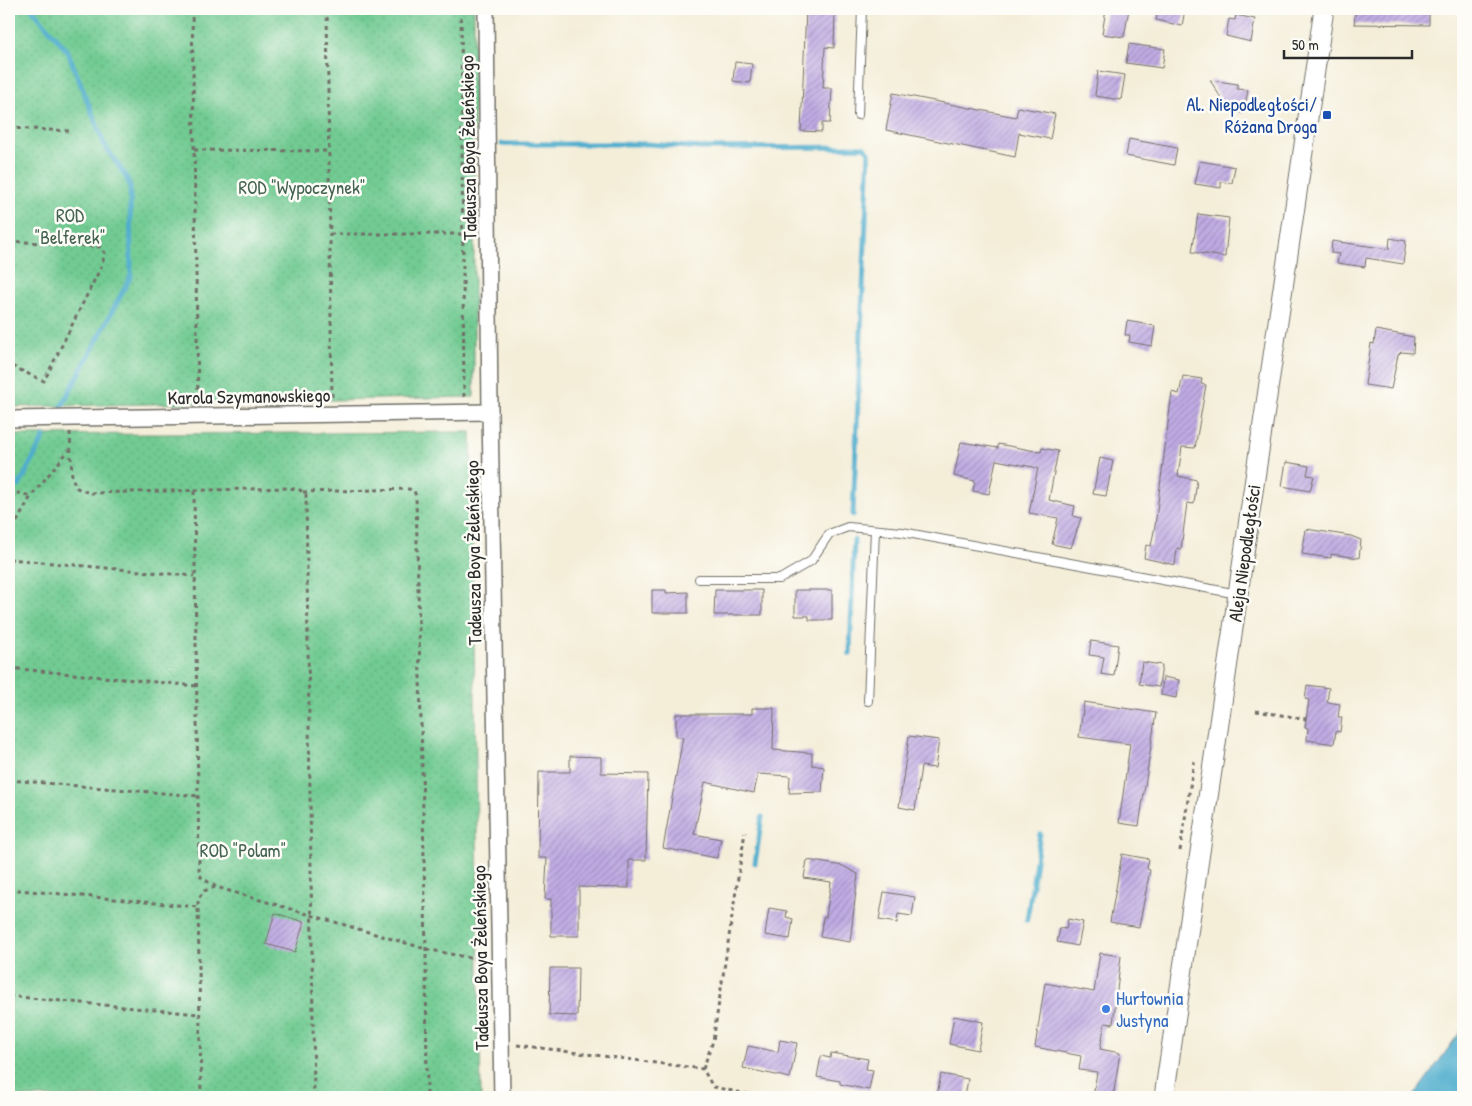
<svg xmlns="http://www.w3.org/2000/svg" width="1472" height="1106" font-family="'Patrick Hand',sans-serif">
<style>
.green{fill:url(#green-dots);stroke:#4e7b5e}
.water{fill:#4fadcd;stroke:#3d6c7c}
.lines{fill:none;stroke-linecap:round;stroke-linejoin:round}
.stream{stroke:#4fadcd;stroke-width:5}
.building{fill:url(#building-hatch)}
.service-casing{stroke:#716f68;stroke-width:10}
.minor-casing{stroke:#716f68;stroke-width:18}
.tertiary-casing{stroke:#716f68;stroke-width:21}
.path{stroke:#716f68;stroke-width:3;stroke-dasharray:4 4;stroke-linecap:butt}
.service{stroke:#fff;stroke-width:8}
.minor{stroke:#fff;stroke-width:15}
.tertiary{stroke:#fff;stroke-width:19}
.transit-dot{fill:#1a4fb4;stroke:#fdfcf7;stroke-width:2}
.shop-dot{fill:#3f7fe0;stroke:#fdfcf7;stroke-width:2}
.labels{text-anchor:middle;dominant-baseline:central;stroke-width:5;stroke-linejoin:round;paint-order:stroke}
.transit-label{font-size:19px;fill:#164399;stroke:#fdfcf7;text-anchor:end}
.street-label{font-size:19px;fill:#2b2b2b;stroke:#fdfcf7}
.park-label{font-size:19px;fill:#44634f;stroke:#fdfcf7}
.shop-label{font-size:19px;fill:#366cbe;stroke:#fdfcf7;text-anchor:start}
</style>
<defs>
<pattern id="green-dots" width="8" height="8" patternUnits="userSpaceOnUse" patternTransform="scale(1.25)"><rect width="8" height="8" fill="#71cb92"/><path d="M2 2h.1M6 6h.1" fill="none" stroke="#62ae7e" stroke-width="1.8" stroke-linecap="round"/></pattern>
<pattern id="building-hatch" width="6" height="6" patternUnits="userSpaceOnUse" patternTransform="scale(1.25)"><rect width="6" height="6" fill="#c1ace4"/><path d="M-1 1l2-2M0 6l6-6M5 7l2-2" fill="none" stroke="#9d8cb9"/></pattern>
</defs>
<rect width="100%" height="100%" fill="#fdfcf7"/>
<filter id="ink" filterUnits="userSpaceOnUse"><feTurbulence type="fractalNoise" baseFrequency=".02" numOctaves="2"/><feDisplacementMap in="SourceGraphic" scale="10" xChannelSelector="R" yChannelSelector="G"/><feConvolveMatrix kernelMatrix="1 2 1 2 8 2 1 2 1" color-interpolation-filters="sRGB"/></filter>
<filter id="wash" filterUnits="userSpaceOnUse"><feTurbulence type="fractalNoise" baseFrequency=".0096" numOctaves="4" result="noise"/><feDisplacementMap in="SourceGraphic" scale="20" xChannelSelector="R" yChannelSelector="G"/><feGaussianBlur stdDeviation="1.12" result="paint"/><feColorMatrix in="noise" values="0 0 0 0 0 0 0 0 0 0 0 0 0 0 0 0 0 1.4 0 .05"/><feComposite in="paint" operator="in"/></filter>
<g filter="url(#wash)">
<rect width="100%" height="100%" fill="#f4eed9"/>
<!-- green -->
<g class="green">
<path d="M9,9H474V397L9,407Z"/>
<path d="M471,432L481,1097H9V435Z"/>
</g>
<!-- water -->
<path class="water" d="M1463,1028V1097H1413Z"/>
<g class="lines">
<!-- stream -->
<g class="stream">
<path d="M32,9L68,52L105,146L125,175L130,186L131,276L62,406"/>
<path d="M502,144H649L701,148L864,147L869,152L853,515"/>
<path d="M19,486L44,437"/>
<path d="M9,505L13,498"/>
<path d="M850,654L854,540"/>
<path d="M755,863L762,817"/>
<path d="M1027,920L1040,834"/>
</g>
</g>
<g id="blocks">
<!-- building -->
<g class="building">
<path d="M806,9H827V11L835,12L834,48L825,47L823,88H832L830,123H822V132L801,131Z"/>
<path d="M1106,9H1129L1124,37L1102,34Z"/>
<path d="M1158,9H1185L1182,26L1156,20Z"/>
<path d="M1356,9L1429,10V25L1354,24Z"/>
<path d="M1236,15L1255,19L1251,42L1226,36L1229,19L1235,20Z"/>
<path d="M1129,44L1165,49L1162,68L1126,63Z"/>
<path d="M735,62L752,64L750,83L733,81Z"/>
<path d="M1098,71L1125,75L1121,100L1095,96Z"/>
<path d="M1210,80L1238,84L1237,89L1248,90L1244,113L1219,109L1221,98Z"/>
<path d="M893,93L1016,117L1018,107L1055,114L1050,139L1019,133L1015,157L886,130Z"/>
<path d="M1129,139L1177,148L1174,165L1126,156Z"/>
<path d="M1200,161L1235,167L1232,183L1221,182V188L1195,184Z"/>
<path d="M1198,214L1229,218L1225,257L1192,252Z"/>
<path d="M1390,238L1406,241L1403,264L1366,258L1365,267L1337,263L1339,254L1331,253L1332,241L1389,249Z"/>
<path d="M1127,321L1155,326L1152,346L1129,342L1130,335H1125Z"/>
<path d="M1376,330L1414,337L1413,353L1401,352L1398,355L1391,389L1365,385L1371,343L1374,344Z"/>
<path d="M1183,376L1202,379L1201,384L1206,385L1195,448L1182,447L1178,476L1197,480L1194,504L1187,503L1181,549L1177,548L1175,565L1144,558L1146,545L1151,546L1155,526L1172,392L1179,394Z"/>
<path d="M961,442L998,448V444L1041,452L1042,448L1058,451L1049,500L1075,506L1073,516L1081,518L1071,548L1052,544L1058,518L1029,513L1038,468L996,460L989,494L973,491L975,481L954,476Z"/>
<path d="M1100,458L1113,461L1106,496L1093,494Z"/>
<path d="M1286,462L1309,466L1307,475L1314,476L1310,491L1282,486Z"/>
<path d="M1306,529L1351,536L1361,540L1359,558L1331,554V558L1302,554Z"/>
<path d="M652,590H666V593L688,592V613H652Z"/>
<path d="M715,590H762V615H714Z"/>
<path d="M795,590H832V620H809V616H795Z"/>
<path d="M1091,641L1118,645L1114,676L1101,674L1104,657L1089,655Z"/>
<path d="M1142,662L1162,665L1159,687L1139,684Z"/>
<path d="M1163,677L1179,680L1176,698L1161,695Z"/>
<path d="M1307,685L1329,688L1327,702L1340,704L1338,717H1342L1340,732L1336,731L1334,744L1307,740L1308,728L1305,727L1309,700L1305,699Z"/>
<path d="M1084,702L1156,713L1139,826L1119,823L1130,744L1079,737Z"/>
<path d="M752,708H774L773,750L812,753V765L824,767L822,792L789,793L790,776L758,774L754,793L705,782L694,834L721,839L717,858L663,848L683,737H676V714H752Z"/>
<path d="M909,736L939,740L935,768L921,766L915,810L899,807Z"/>
<path d="M570,756L601,757V773L648,774L646,860H629V888L579,887V936H551V899H545L547,858H538L539,772H570Z"/>
<path d="M1122,854L1149,859L1147,869L1150,870L1139,927L1110,922Z"/>
<path d="M807,860L843,866L858,874L850,942L820,937L823,917H826L831,882L804,878Z"/>
<path d="M884,892L915,897L912,916L898,914L897,923L879,920Z"/>
<path d="M769,908L787,911L786,917L793,919L790,939L765,935Z"/>
<path d="M275,913L304,922L295,952L266,944Z"/>
<path d="M1068,919L1083,922L1078,946L1057,942L1060,928L1066,929Z"/>
<path d="M1100,953L1121,956L1113,1024L1105,1023L1100,1049L1120,1053L1113,1097H1093L1097,1072L1079,1070L1081,1056L1035,1047L1045,983L1094,992Z"/>
<path d="M550,968H578L577,1016L549,1015Z"/>
<path d="M954,1016L983,1022L978,1050L949,1044Z"/>
<path d="M780,1040L797,1043L790,1078L743,1068L748,1046L778,1052Z"/>
<path d="M831,1053L868,1059L866,1069L873,1070L869,1090L840,1084V1081L817,1077L821,1056L830,1058Z"/>
<path d="M941,1074L968,1079L965,1097L937,1095Z"/>
</g>
</g>
</g>
<g filter="url(#ink)">
<use href="#blocks" fill-opacity="0" stroke="#716f68" stroke-width="1"/>
<g class="lines">
<!-- service casing -->
<g class="service-casing">
<g id="service">
<path d="M858,115L862,9"/>
<path d="M699,579H780L811,561L829,534L848,527L902,532L1238,594"/>
<path d="M868,701L875,530"/>
</g>
</g>
<!-- minor casing -->
<g class="minor-casing">
<g id="minor">
<path d="M486,9L490,412L502,1097"/>
<path d="M9,419L490,412"/>
</g>
</g>
<!-- tertiary casing -->
<g class="tertiary-casing">
<path id="tertiary" d="M1164,1097L1324,9"/>
</g>
<!-- path -->
<g class="path">
<path d="M192,9L198,401"/>
<path d="M327,9L332,401"/>
<path d="M461,9L464,399"/>
<path d="M9,128L71,131"/>
<path d="M194,150L329,151"/>
<path d="M330,234H462"/>
<path d="M9,241L100,247L105,253L101,267L44,381L9,365"/>
<path d="M70,432L72,478L77,488L89,493L289,488L300,490L306,495L314,1097"/>
<path d="M9,491L31,496"/>
<path d="M194,491L199,869L201,877L216,887L426,949L485,961"/>
<path d="M303,492L409,489L414,491L416,496L426,949L427,1097"/>
<path d="M9,536L31,496L69,450"/>
<path d="M9,559L194,576"/>
<path d="M9,668L197,686"/>
<path d="M1256,711L1306,719"/>
<path d="M9,780L198,796"/>
<path d="M1180,851L1194,761"/>
<path d="M9,889L198,907"/>
<path d="M9,996L198,1014"/>
<path d="M517,1045L703,1069L713,1087L762,1097"/>
<path d="M703,1069L713,1041L745,832"/>
<path d="M201,1097L198,899L204,891L215,887"/>
</g>
<!-- service -->
<use href="#service" class="service"/>
<!-- minor -->
<use href="#minor" class="minor"/>
<!-- tertiary -->
<use href="#tertiary" class="tertiary"/>
</g>
</g>
<!-- markers -->
<rect class="transit-dot" x="1322" y="110" width="10" height="10" rx="2.5"/>
<circle class="shop-dot" cx="1106" cy="1009" r="5"/>
<g class="labels">
<!-- transit labels -->
<g class="transit-label">
<text x="1317" y="104">Al. Niepodległości/<tspan x="1317" dy="22">Różana Droga</tspan></text>
</g>
<!-- street labels -->
<g class="street-label">
<text transform="translate(468 148) rotate(-91)">Tadeusza Boya Żeleńskiego</text>
<text transform="translate(249 396) rotate(-1)">Karola Szymanowskiego</text>
<text transform="translate(473 553) rotate(-91)">Tadeusza Boya Żeleńskiego</text>
<text transform="translate(1244 553) rotate(-82)">Aleja Niepodległości</text>
<text transform="translate(480 958) rotate(-91)">Tadeusza Boya Żeleńskiego</text>
</g>
<!-- park labels -->
<g class="park-label">
<text x="302" y="187">ROD "Wypoczynek"</text>
<text x="70" y="215">ROD<tspan x="70" dy="22">"Belferek"</tspan></text>
<text x="243" y="850">ROD "Polam"</text>
</g>
<!-- shop labels -->
<g class="shop-label">
<text x="1116" y="998">Hurtownia<tspan x="1116" dy="22">Justyna</tspan></text>
</g>
</g>
<!-- margin -->
<rect width="1472" height="1106" fill="none" stroke="#fdfcf7" stroke-width="30"/>
<!-- scale -->
<path d="M1284 50v8h128v-8" fill="none" stroke="#2b2b2b" stroke-width="2.5"/>
<text x="1292" y="50" font-size="15" fill="#2b2b2b" stroke="#fdfcf7" stroke-width="4" paint-order="stroke">50 m</text>
</svg>
